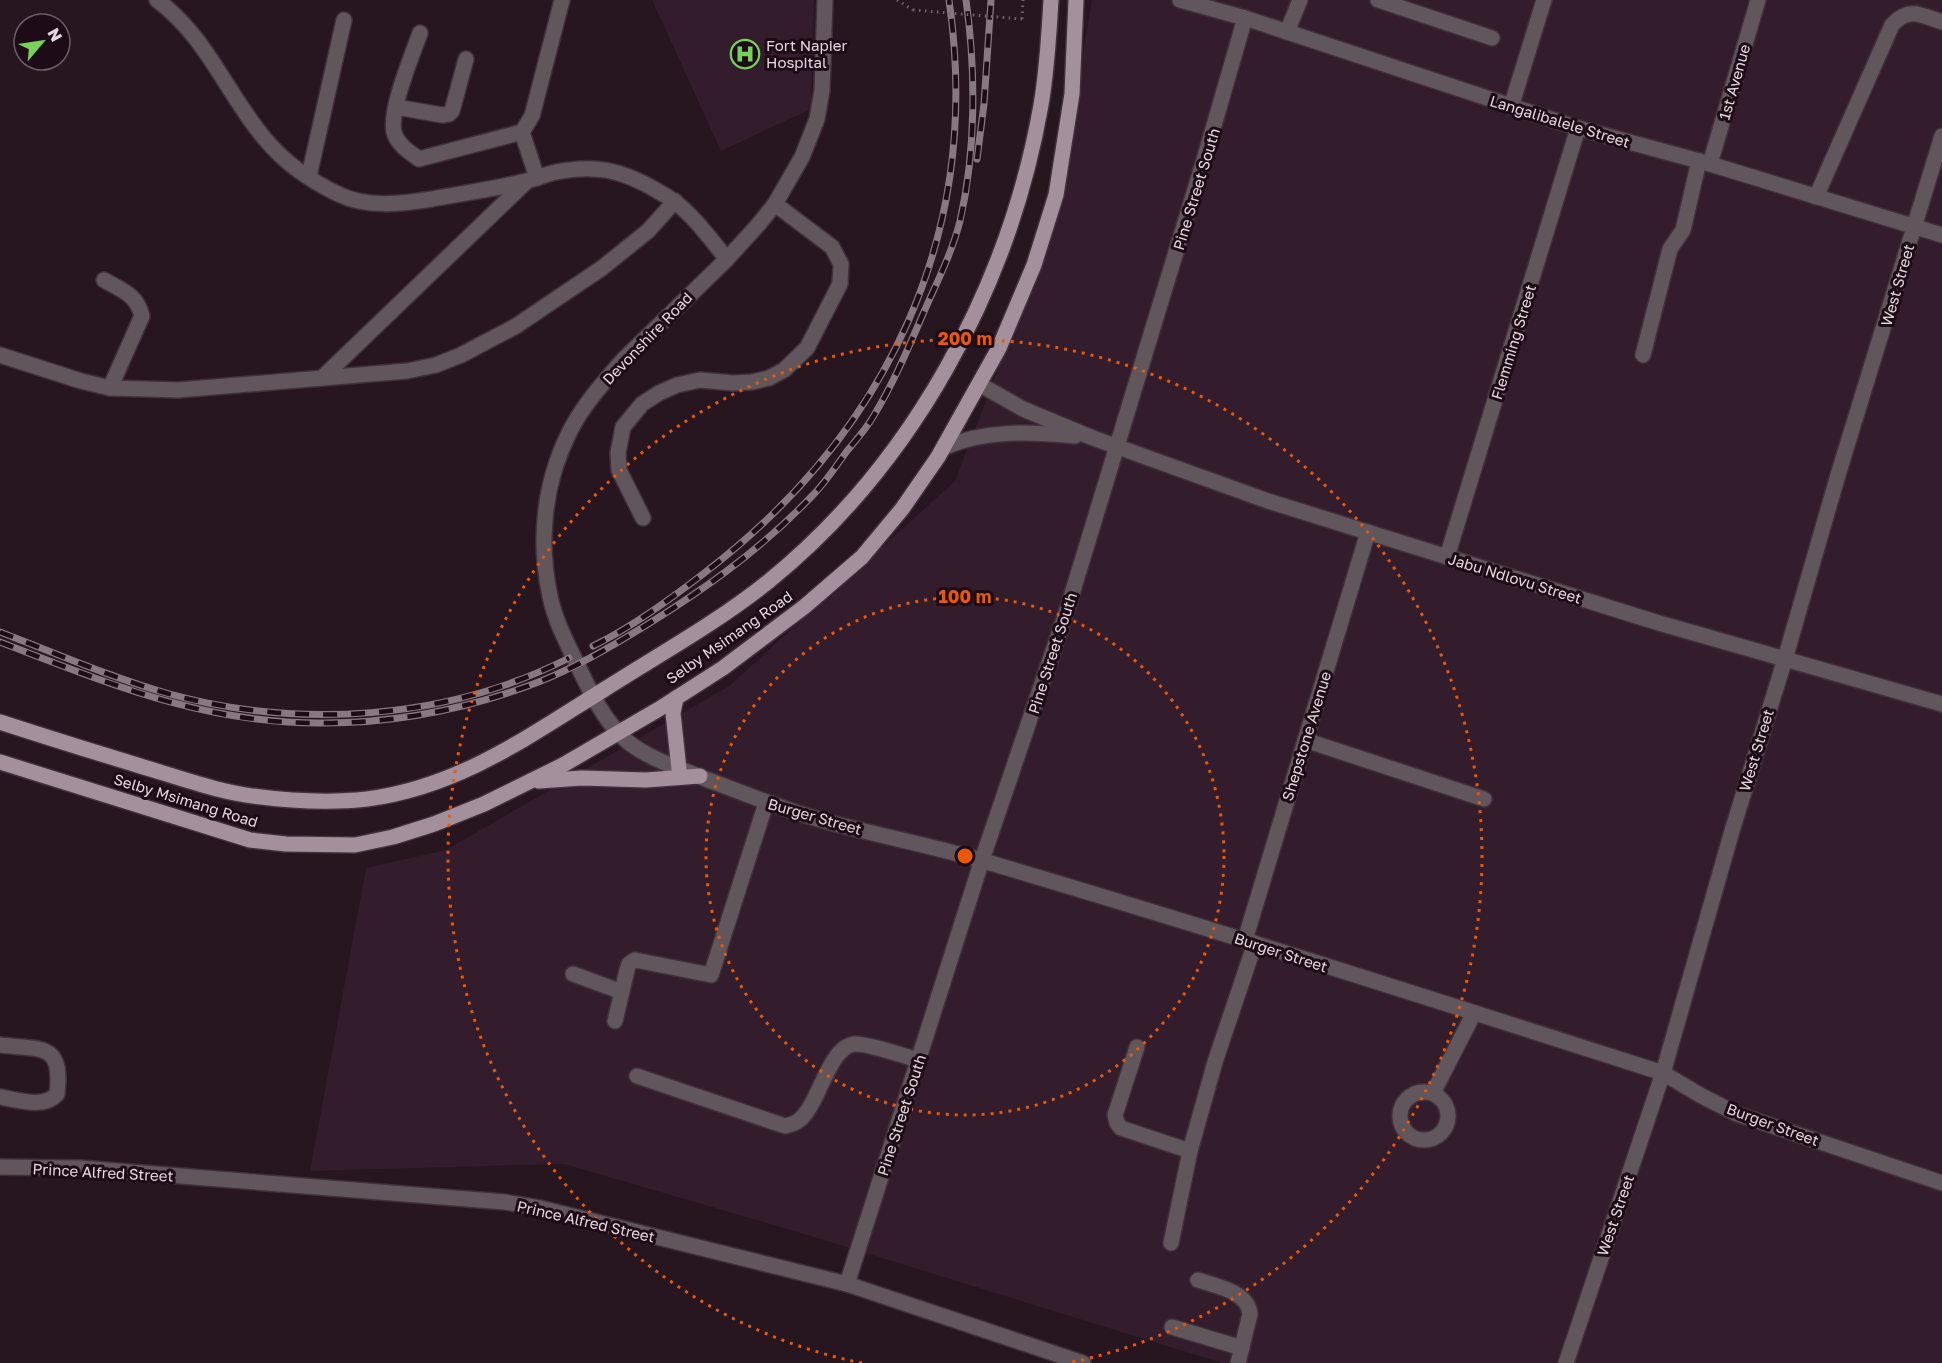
<svg xmlns="http://www.w3.org/2000/svg" width="1942" height="1363" font-family="'Golos Text',sans-serif">
<style>
.built{fill:#331c2b}
.lines{fill:none;stroke-linecap:round;stroke-linejoin:round}
.minor-casing{stroke:#41303b;stroke-width:18}
.major-casing{stroke:#41303b;stroke-width:18}
.path{stroke:#74646e;stroke-width:3;stroke-dasharray:1.5 4.5;stroke-linecap:butt}
.minor{stroke:#60565c;stroke-width:15}
.major{stroke:#a4909c;stroke-width:15}
.rail-casing{stroke:#877881;stroke-width:7}
.rail{stroke:#1d0c17;stroke-width:4.5;stroke-dasharray:14;stroke-linecap:butt}
.path-bridge{stroke:#74646e;stroke-width:3;stroke-dasharray:1.5 4.5;stroke-linecap:butt}
.ring{fill:none;stroke:#e8590c;stroke-width:3;stroke-dasharray:3 6}
.labels{text-anchor:middle;dominant-baseline:central;stroke-width:6;stroke-linejoin:round;paint-order:stroke}
.poi-label{font-size:15px;fill:#e3d6de;stroke:#1d0c17;text-anchor:start}
.street-label{font-size:15px;fill:#e3d6de;stroke:#1d0c17}
.centre{fill:#e8590c;stroke:#1d0c17;stroke-width:3}
.ring-label{font-size:18px;text-anchor:middle;font-weight:bold;fill:#e8590c;stroke:#1d0c17;stroke-width:6;stroke-linejoin:round;paint-order:stroke}
</style>
<rect width="100%" height="100%" fill="#271520"/>
<!-- built -->
<g class="built">
<path d="M652,0H814L811,109L721,151Z"/>
<path d="M1092,0H1942V1363H1222L804,1234L564,1164L310,1171L366,868L446,850L729,686L955,481L1055,221Z"/>
</g>
<g class="lines">
<!-- minor casing -->
<g class="minor-casing">
<g id="minor">
<path d="M157,0C208,38 226,93 265,139C284,162 311,181 338,194C366,208 401,204 432,199C463,193 495,189 526,181C536,179 546,174 556,172C595,164 622,170 656,190C662,194 669,197 675,202C695,217 711,240 727,259"/>
<path d="M825,0L822,90L817,119L802,157L775,204L758,225L727,259L623,360C604,382 582,406 569,433C544,483 538,541 550,596C555,621 567,643 578,666C591,693 605,723 628,742C651,760 677,767 703,778C744,793 783,810 825,821C879,836 934,846 987,862C1214,929 1438,1001 1663,1073L1700,1095L1737,1114L1942,1183"/>
<path d="M1180,0L1245,18L1578,128L1710,164L1942,235"/>
<path d="M1378,0L1492,38"/>
<path d="M1287,32L1300,0"/>
<path d="M420,33C412,56 389,110 394,132C397,144 409,152 419,159L522,132L532,116L562,0"/>
<path d="M396,107L442,115L449,114L452,111L466,59"/>
<path d="M1511,107L1544,0"/>
<path d="M522,132L537,178"/>
<path d="M1710,164L1758,0"/>
<path d="M309,176L344,20"/>
<path d="M1816,197L1892,25C1909,6 1921,15 1942,22"/>
<path d="M104,280C123,291 136,294 142,316L110,388"/>
<path d="M0,355L81,381L110,388L178,390L407,371L436,365L461,355L516,326L602,268L648,231L675,201"/>
<path d="M1643,355L1670,249L1683,230L1699,161"/>
<path d="M322,378L527,181"/>
<path d="M979,384L1023,409L1093,438L1268,501L1659,623L1942,704"/>
<path d="M943,448C986,429 1030,432 1075,436"/>
<path d="M643,518L619,470L618,453L623,427L642,404L659,393L677,385L700,380L733,383L752,382L769,378L784,370L807,348L840,284L841,264L832,247L775,204"/>
<path d="M1447,557L1578,128"/>
<path d="M1305,740L1484,799"/>
<path d="M1245,940L1368,532"/>
<path d="M573,974L622,992"/>
<path d="M615,1021L627,970L629,964L635,960L711,975L766,803"/>
<path d="M0,1045C42,1050 63,1042 57,1094C44,1109 18,1100 0,1097"/>
<path d="M1137,1047L1115,1115L1117,1123L1121,1128L1190,1151"/>
<path d="M637,1076L785,1126C789,1125 794,1124 798,1121C819,1107 828,1046 855,1044C866,1043 905,1056 918,1060"/>
<circle cx="1424" cy="1116" r="24"/>
<path d="M1433,1093L1474,1013"/>
<path d="M0,1167L80,1168L505,1202L540,1208L847,1284L1083,1363"/>
<path d="M1171,1243L1190,1151L1215,1062L1255,943"/>
<path d="M1198,1280C1215,1286 1248,1291 1250,1314L1238,1363"/>
<path d="M847,1284L982,860L1068,607L1204,160L1245,18"/>
<path d="M1172,1327L1242,1348"/>
<path d="M1566,1363L1663,1073L1732,831L1785,659L1838,475L1942,136"/>
</g>
</g>
<!-- major casing -->
<g class="major-casing">
<g id="major">
<path d="M676,698L673,713L679,769"/>
<path d="M0,722C46,737 91,751 137,765C164,773 190,782 217,789C260,800 323,804 367,799C459,787 529,736 605,689C660,654 718,622 769,581C913,464 1009,287 1041,105C1047,71 1049,35 1051,0"/>
<path d="M0,762L250,840L286,844L355,845L393,837L434,824L484,804L563,765L659,709L723,668L804,607L862,557L902,509L938,457L999,348L1034,265L1056,195L1072,94L1076,0"/>
<path d="M539,781L582,778L646,780L700,776"/>
</g>
</g>
<!-- path -->
<g class="path">
<path d="M897,0L913,10"/>
<path d="M1022,19L1023,0"/>
</g>
<!-- minor -->
<use href="#minor" class="minor"/>
<!-- major -->
<use href="#major" class="major"/>
<!-- rail casing -->
<g class="rail-casing">
<g id="rail">
<path d="M977,159L984,104L991,0"/>
<path d="M0,632C55,653 110,677 166,693C298,730 447,720 569,658"/>
<path d="M0,642C110,684 204,724 324,723C394,723 462,710 528,686C564,673 597,655 630,635C695,596 759,552 812,496C825,483 836,466 847,451C856,440 866,429 873,417C893,384 908,349 923,314C936,284 952,253 960,221C976,151 976,71 966,0"/>
<path d="M593,646C632,627 669,600 703,574C888,433 983,233 949,0"/>
</g>
</g>
<!-- rail -->
<use href="#rail" class="rail"/>
<!-- path-bridge -->
<path class="path-bridge" d="M913,10L1022,19"/>
</g>
<!-- distance rings -->
<g class="ring">
<circle cx="965" cy="856" r="259"/>
<path d="M862 1363A517 517 0 1 1 1068 1363"/>
</g>
<!-- icons -->
<defs>
<g id="hospital-ring" transform="scale(1.5)"><circle r="9.5" fill="#1d0c17" stroke="#77d259" stroke-width="1.5"/><path d="M-5-5h3v3.5h4V-5h3V5h-3V1.5h-4V5h-3Z" fill="#77d259"/></g>
</defs>
<g fill-rule="evenodd">
<use href="#hospital-ring" x="745" y="54"/>
</g>
<g class="labels">
<!-- poi labels -->
<g class="poi-label">
<text x="766" y="45">Fort Napier<tspan x="766" dy="17">Hospital</tspan></text>
</g>
<!-- street labels -->
<g class="street-label">
<text transform="translate(1734 82) rotate(-74)">1st Avenue</text>
<text transform="translate(1560 121) rotate(17)">Langalibalele Street</text>
<text transform="translate(1196 189) rotate(-73)">Pine Street South</text>
<text transform="translate(1897 285) rotate(-74)">West Street</text>
<text transform="translate(647 338) rotate(-46)">Devonshire Road</text>
<text transform="translate(1513 342) rotate(-73)">Flemming Street</text>
<text transform="translate(1515 578) rotate(17)">Jabu Ndlovu Street</text>
<text transform="translate(729 637) rotate(-35)">Selby Msimang Road</text>
<text transform="translate(1052 653) rotate(-72)">Pine Street South</text>
<text transform="translate(1306 736) rotate(-73)">Shepstone Avenue</text>
<text transform="translate(1756 750) rotate(-73)">West Street</text>
<text transform="translate(186 800) rotate(17)">Selby Msimang Road</text>
<text transform="translate(815 816) rotate(16)">Burger Street</text>
<text transform="translate(1281 952) rotate(18)">Burger Street</text>
<text transform="translate(901 1115) rotate(-72)">Pine Street South</text>
<text transform="translate(1773 1124) rotate(20)">Burger Street</text>
<text transform="translate(103 1172) rotate(3)">Prince Alfred Street</text>
<text transform="translate(1615 1215) rotate(-71)">West Street</text>
<text transform="translate(586 1221) rotate(13)">Prince Alfred Street</text>
</g>
</g>
<circle cx="965" cy="856" r="9" class="centre"/>
<g class="ring-label">
<text x="965" y="345">200 m</text>
<text x="965" y="603">100 m</text>
</g>
<!-- north arrow -->
<g transform="translate(42 42) rotate(61)"><circle r="28" fill="#1d0c17" stroke="#6c5d67" stroke-width="1.5"/>
<path d="M0-4.5L10 22L0 15L-10 22Z" fill="#77d259"/>
<text y="-9" font-size="16" font-weight="bold" text-anchor="middle" fill="#e3d6de">N</text>
</g>
</svg>
